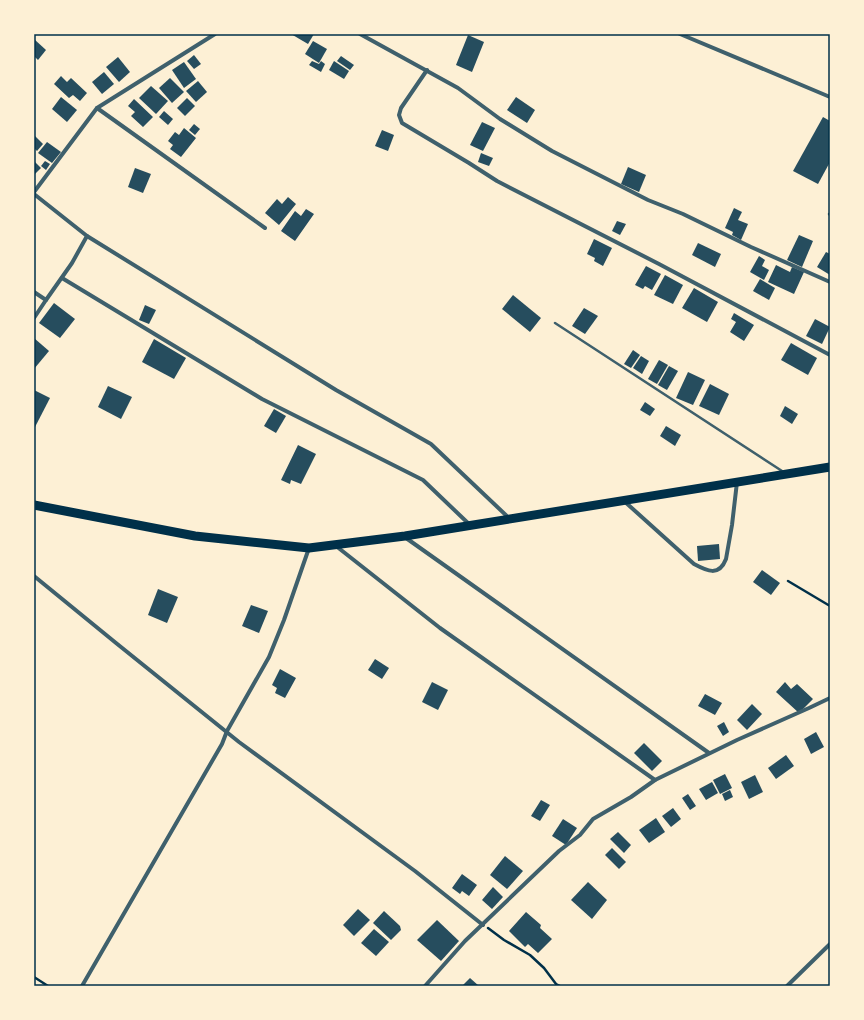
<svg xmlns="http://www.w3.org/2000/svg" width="864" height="1020" font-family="'IBM Plex Sans',sans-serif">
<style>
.building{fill:#264d5e}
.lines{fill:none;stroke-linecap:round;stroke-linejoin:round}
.path{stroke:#003049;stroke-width:2.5}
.service{stroke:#3f606c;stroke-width:2.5}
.minor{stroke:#3f606c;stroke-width:4}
.trunk{stroke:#003049;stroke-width:9}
.neatline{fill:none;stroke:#003049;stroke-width:1.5}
</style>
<rect width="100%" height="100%" fill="#fdf0d5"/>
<!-- building -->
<g class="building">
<path d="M291,34H314L308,44Z"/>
<path d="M468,35L484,42L472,72L456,65Z"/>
<path d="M34,39L46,50L38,60L34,56Z"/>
<path d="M313,41L327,49L319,63L305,54Z"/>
<path d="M194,55L201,64L194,69L187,61Z"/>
<path d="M341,56L354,65L350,70L337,61Z"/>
<path d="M118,57L130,72L119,82L106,67Z"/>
<path d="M312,61L319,64L321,61L325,64L321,72L309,65Z"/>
<path d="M334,61L349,71L344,79L329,70Z"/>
<path d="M184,62L196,79L184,88L172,70Z"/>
<path d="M104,72L114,84L102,94L92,82Z"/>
<path d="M61,76L67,82L71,78L87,93L80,101L73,95L69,98L54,84Z"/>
<path d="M170,78L184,92L172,103L159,88Z"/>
<path d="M198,81L207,92L196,102L186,91Z"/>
<path d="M151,86L168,101L156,114L139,98Z"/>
<path d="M61,97L77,110L67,122L52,109Z"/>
<path d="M516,97L535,110L527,123L507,110Z"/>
<path d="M187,98L195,106L185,116L177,108Z"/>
<path d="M134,99L153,117L143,127L131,116L135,112L128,106Z"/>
<path d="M164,111L173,119L168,125L159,117Z"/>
<path d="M823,117L830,121V162L818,184L793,171Z"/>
<path d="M482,122L495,128L483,151L470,145Z"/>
<path d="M194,124L200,129L195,135L189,130Z"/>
<path d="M184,128L196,138L181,157L170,149L173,145L168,141L175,132L179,135Z"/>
<path d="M382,130L394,135L388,151L375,146Z"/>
<path d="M34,135L43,144L37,151L34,148Z"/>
<path d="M47,142L61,152L52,163L38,153Z"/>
<path d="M481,153L493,158L489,166L478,162Z"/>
<path d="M34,161L41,168L34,175Z"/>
<path d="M45,161L50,164L46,170L41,166Z"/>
<path d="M628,167L646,175L639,192L621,184Z"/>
<path d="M135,168L151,174L143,193L128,187Z"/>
<path d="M288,197L296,204L279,225L265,213L277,199L282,204Z"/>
<path d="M734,208L742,212L738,220L748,224L741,240L732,235L733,232L725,228Z"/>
<path d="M306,209L314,214L295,241L281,231L295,211L301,216Z"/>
<path d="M617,221L626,224L620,235L612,231Z"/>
<path d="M799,235L813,241L802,267L787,260Z"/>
<path d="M594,239L612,248L603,266L594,261L595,258L587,254Z"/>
<path d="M698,243L721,254L715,267L692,255Z"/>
<path d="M826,252L830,254V275L817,267Z"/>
<path d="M759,256L765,260L762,266L769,270L764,280L750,272Z"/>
<path d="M776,265L790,272L792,267L804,272L794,294L768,282Z"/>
<path d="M646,266L661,274L652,290L645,286L643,289L635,285Z"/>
<path d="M665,275L683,285L673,304L654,295Z"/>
<path d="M760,279L775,288L769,300L753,291Z"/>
<path d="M694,288L718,302L707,322L682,308Z"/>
<path d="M513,295L541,318L530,332L502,309Z"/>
<path d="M54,303L75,319L60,338L39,323Z"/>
<path d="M145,305L156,310L149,324L139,320Z"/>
<path d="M584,308L598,316L585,334L572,326Z"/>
<path d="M734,313L754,325L744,341L730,332L736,322L731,319Z"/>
<path d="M815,319L830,327L822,344L806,336Z"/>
<path d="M34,338L49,351L34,369Z"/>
<path d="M154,339L186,358L174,379L142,362Z"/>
<path d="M791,343L817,358L808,375L781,360Z"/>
<path d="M633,350L640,355L631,368L624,364Z"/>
<path d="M641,356L649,361L642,374L633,368Z"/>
<path d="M659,360L668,365L657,384L648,379Z"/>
<path d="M669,366L678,371L667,390L658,385Z"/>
<path d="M688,372L705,380L693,405L676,398Z"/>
<path d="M710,384L729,394L719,415L699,406Z"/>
<path d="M108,386L132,397L121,419L98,407Z"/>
<path d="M34,390L50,398L34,429Z"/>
<path d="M645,402L655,409L650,416L640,410Z"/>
<path d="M785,406L798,414L792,424L780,416Z"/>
<path d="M274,409L286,416L276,433L264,426Z"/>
<path d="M666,426L681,435L675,446L660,436Z"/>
<path d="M298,445L316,454L301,484L291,480L290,484L281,480Z"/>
<path d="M719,544L720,559L698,561L697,546Z"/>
<path d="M762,570L780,583L771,595L753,582Z"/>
<path d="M158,589L178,597L167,623L148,615Z"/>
<path d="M251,605L268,611L259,633L242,626Z"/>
<path d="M375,659L389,668L382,679L368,670Z"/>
<path d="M280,669L296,678L285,698L275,693L277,688L272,685Z"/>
<path d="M432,682L448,690L438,710L422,702Z"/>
<path d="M785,682L791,689L797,684L813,699L799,713L776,692Z"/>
<path d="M705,694L722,703L715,715L698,706Z"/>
<path d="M752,704L762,714L747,730L737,720Z"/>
<path d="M724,722L729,732L723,736L717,726Z"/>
<path d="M816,732L824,747L811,754L804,739Z"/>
<path d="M644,743L662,761L652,771L634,753Z"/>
<path d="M786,755L794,766L776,779L768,768Z"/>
<path d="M725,774L732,788L720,794L713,780Z"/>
<path d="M755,775L763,792L749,799L741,782Z"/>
<path d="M712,782L718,793L706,800L699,789Z"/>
<path d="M730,790L733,797L725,801L722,794Z"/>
<path d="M688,794L696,806L690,810L682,798Z"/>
<path d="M541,800L550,805L540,821L531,816Z"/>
<path d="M673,808L681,819L671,827L662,816Z"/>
<path d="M656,818L665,832L649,843L639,830Z"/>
<path d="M563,819L577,828L566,845L552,836Z"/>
<path d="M618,832L631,845L624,853L610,839Z"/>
<path d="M612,848L626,862L619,869L605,855Z"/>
<path d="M505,856L523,871L507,889L490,875Z"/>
<path d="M462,874L477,885L469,896L462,891L460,894L452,888Z"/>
<path d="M588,882L607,900L592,919L571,900Z"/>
<path d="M493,887L503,897L492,909L482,900Z"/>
<path d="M358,909L370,920L354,936L343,925Z"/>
<path d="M384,911L400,926L401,930L391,940L373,923Z"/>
<path d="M526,912L541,925L540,928L552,939L538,953L528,944L525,947L509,931Z"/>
<path d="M437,920L459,941L441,961L417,940Z"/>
<path d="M374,929L389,942L376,956L361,943Z"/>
<path d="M470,978L479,986H462Z"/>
</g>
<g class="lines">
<!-- path -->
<g class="path">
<path d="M788,581L830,606"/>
<path d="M488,928L504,940L530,955L544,968L556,984L560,986"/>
<path d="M34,977L48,986"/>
</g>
<!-- service -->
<g class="service">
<path d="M829,214L830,215"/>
<path d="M555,323L782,471"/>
</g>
<!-- minor -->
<g class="minor">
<path d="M360,34L458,88L500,119L552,151L648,200L683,214L751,247L830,282"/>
<path d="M680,34L830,97"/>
<path d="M427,70L401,108L399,115L402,123L469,163L497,181L659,264L830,355"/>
<path d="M97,108L265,228"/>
<path d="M34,192L97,108L215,34"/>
<path d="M34,194L87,236L72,263L46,300"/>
<path d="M87,236L336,390L431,444L510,519"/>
<path d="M62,278L262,399L423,480L470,525"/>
<path d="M34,292L46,300L34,318"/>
<path d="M624,501L694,564C707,571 719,577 726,559L732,525L737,482"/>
<path d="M406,538L709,753"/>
<path d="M336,546L440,628L655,780"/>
<path d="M34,576L116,643L239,742L415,871L483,925"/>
<path d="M227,731L269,657L284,620L309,548"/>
<path d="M82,986L222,744L227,731"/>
<path d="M425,986L465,941L559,851L580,835L593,819L631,797L655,780L737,740L809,708L830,698"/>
<path d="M787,986L830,944"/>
</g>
<!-- trunk -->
<path class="trunk" d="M34,505L195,536L309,548L405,536L830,467"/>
</g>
<!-- border -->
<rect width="864" height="1020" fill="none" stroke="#fdf0d5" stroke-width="70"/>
<rect x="35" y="35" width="794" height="950" class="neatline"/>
</svg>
